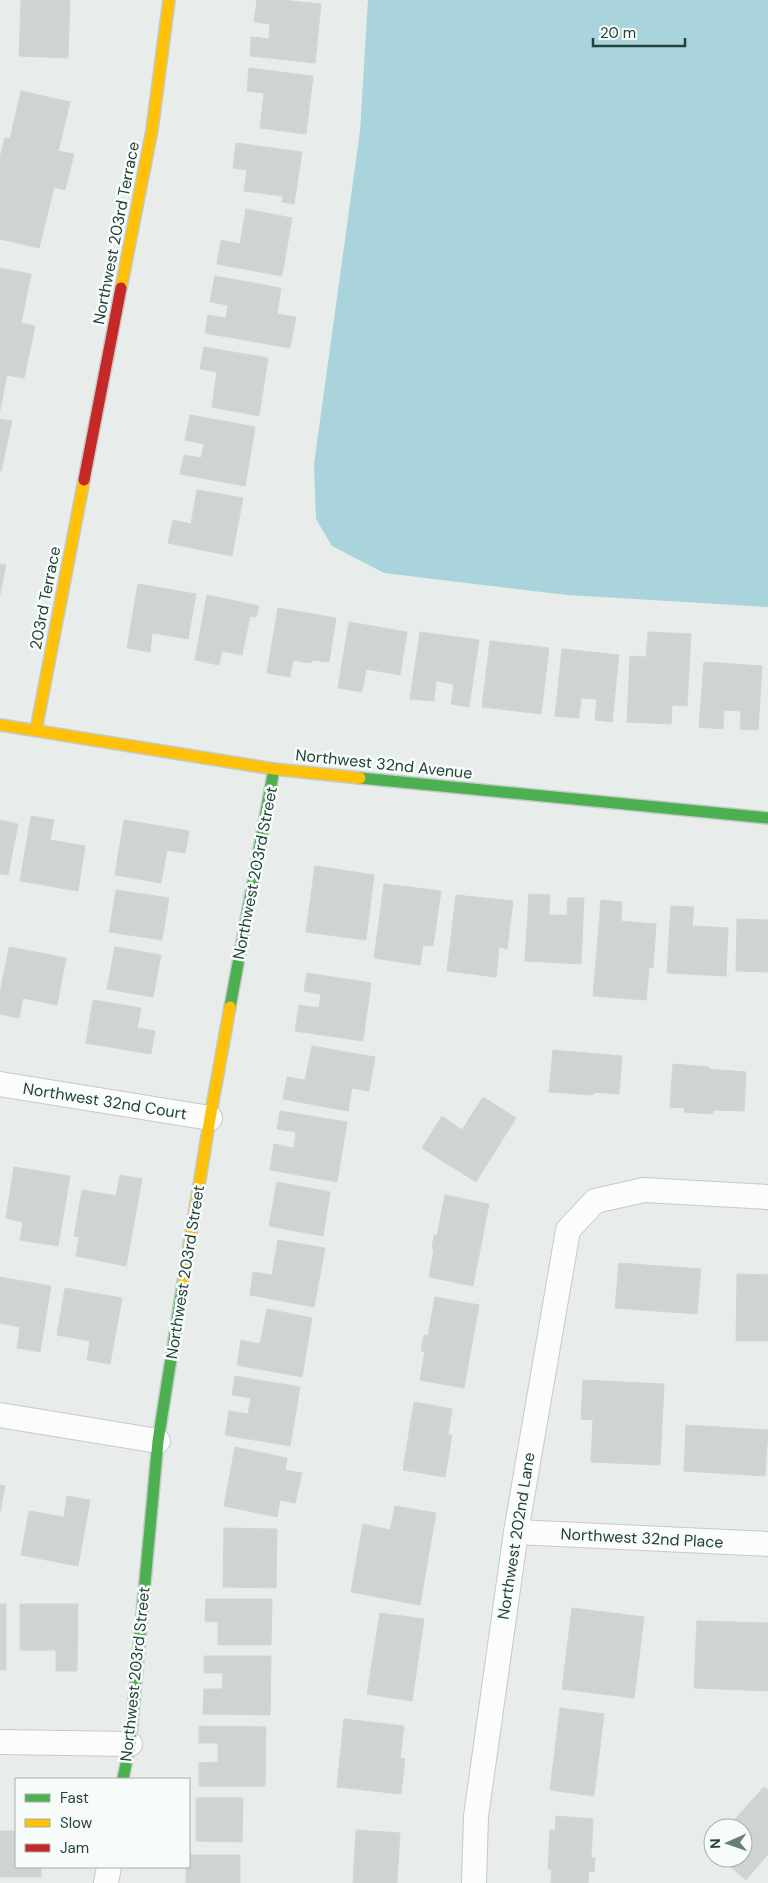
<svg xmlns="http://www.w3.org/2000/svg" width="768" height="1883" font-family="'DM Sans',sans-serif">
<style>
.water{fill:#a9d4db}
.building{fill:#cfd4d2;stroke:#d1d6d4}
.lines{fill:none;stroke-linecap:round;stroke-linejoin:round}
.street-casing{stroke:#c5cac8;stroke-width:26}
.fast-casing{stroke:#c3cbc8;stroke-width:14}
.slow-casing{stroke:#c3cbc8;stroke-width:14}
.jam-casing{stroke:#c3cbc8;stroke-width:14}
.street{stroke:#fcfcfc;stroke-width:24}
.fast{stroke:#4caf50;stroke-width:11}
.slow{stroke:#ffc107;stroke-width:11}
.jam{stroke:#c62828;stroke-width:11}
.labels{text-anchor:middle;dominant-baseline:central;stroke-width:5;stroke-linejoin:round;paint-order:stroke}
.street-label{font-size:16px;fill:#24423a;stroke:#f7fbf9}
</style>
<rect width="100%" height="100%" fill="#e8edeb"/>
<!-- water -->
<path class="water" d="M368,0H768V607L567,595L384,573L332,546L316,519L314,464L360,131Z"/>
<!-- building -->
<g class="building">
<path d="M21,0H70L68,58L19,56Z"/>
<path d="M257,0H281L321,4L315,63L250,56L251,37L269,39L270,24L254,22Z"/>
<path d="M249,68L313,76L306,134L260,128L264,93L247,91Z"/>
<path d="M21,91L70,102L58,151L74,154L65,190L54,187L39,248L0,239V157L5,138L10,139Z"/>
<path d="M236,143L302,152L294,204L282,202L283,196L244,191L247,170L233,168Z"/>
<path d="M246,209L292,218L282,276L217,264L221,240L240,244Z"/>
<path d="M0,268L31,274L21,323L35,326L24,378L7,375L0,410Z"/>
<path d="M215,276L281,288L277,314L296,317L290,348L205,333L208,315L226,318L228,305L210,302Z"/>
<path d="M204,347L268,358L259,416L212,407L217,372L200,369Z"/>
<path d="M190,415L255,427L245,486L180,474L184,455L201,458L204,444L185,440Z"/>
<path d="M0,419L12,421L1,471L0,470Z"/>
<path d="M197,490L243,498L232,556L168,543L173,520L191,524Z"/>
<path d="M0,564L6,565L0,594Z"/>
<path d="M138,584L196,594L188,639L152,633L150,652L127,648Z"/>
<path d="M207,595L259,606L256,617L250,616L242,655L222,651L219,665L195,660Z"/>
<path d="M278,608L336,618L329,662L312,660L311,663L293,660L290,677L267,673Z"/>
<path d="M349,622L407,632L400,675L366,669L362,692L338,688Z"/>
<path d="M420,632L479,640L469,707L451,704L454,684L436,681L434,701L410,699Z"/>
<path d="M648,632L691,634L687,706L672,705L671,724L627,722L630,656L646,657Z"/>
<path d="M490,641L549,648L541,714L482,707Z"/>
<path d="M562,649L619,655L612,722L595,720L597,699L581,698L579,718L555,716Z"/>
<path d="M704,662L762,666L758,730L740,729L741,711L724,710L723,729L699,727Z"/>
<path d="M31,816L54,820L50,840L85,846L78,891L20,881Z"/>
<path d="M0,820L18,824L8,875L0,874Z"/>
<path d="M124,820L189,831L185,853L167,850L161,883L115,875Z"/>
<path d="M315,866L374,875L366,940L306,932Z"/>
<path d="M384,884L441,891L433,946L423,945L420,965L374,958Z"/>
<path d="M116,890L169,898L162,940L109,932Z"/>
<path d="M529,894L550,895L549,915H567L568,898H584L581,964L525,961Z"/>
<path d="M456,895L513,901L507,949L499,947L496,977L447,971Z"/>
<path d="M601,900L622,902L621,921L656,924L653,968L649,967L646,1000L593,996Z"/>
<path d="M671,906L694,907L692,926L728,928L726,976L667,973Z"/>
<path d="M737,919L768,920V972L736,971Z"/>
<path d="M9,947L66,958L57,1005L23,998L19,1018L0,1014V993Z"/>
<path d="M115,947L161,955L153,997L107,989Z"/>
<path d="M307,973L371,983L363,1041L295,1031L299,1005L319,1008L321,994L304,991Z"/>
<path d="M93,1000L141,1008L137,1028L155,1031L151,1054L86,1043Z"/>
<path d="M312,1046L375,1057L369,1091L352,1088L348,1111L283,1099L287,1077L305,1080Z"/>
<path d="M553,1050L622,1056L619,1094L594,1092L593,1095L549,1092Z"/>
<path d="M673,1064L709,1067L708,1069L746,1072L744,1111L713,1110V1114L684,1112L685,1108L670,1107Z"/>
<path d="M483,1097L516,1118L476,1182L422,1148L442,1116L462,1130Z"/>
<path d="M280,1111L347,1122L337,1182L270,1170L274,1144L294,1148L296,1132L277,1129Z"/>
<path d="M14,1167L70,1176L58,1246L20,1240L23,1222L6,1218Z"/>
<path d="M120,1175L142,1179L126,1266L76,1256L79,1237L74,1236L82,1190L116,1196Z"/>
<path d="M277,1182L330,1192L323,1236L269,1226Z"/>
<path d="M445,1195L489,1204L473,1286L429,1277L434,1249L432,1248L434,1235L437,1236Z"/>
<path d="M278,1240L325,1248L314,1307L250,1295L253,1272L272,1275Z"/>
<path d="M619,1263L701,1269L697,1314L615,1308Z"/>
<path d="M737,1274L768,1275V1341H736Z"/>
<path d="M0,1277L51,1286L40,1352L17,1348L20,1327L0,1323Z"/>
<path d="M65,1288L122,1298L110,1364L87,1360L90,1341L57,1335Z"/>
<path d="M435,1297L479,1305L464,1388L420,1380L425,1352L421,1351L424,1335L428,1336Z"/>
<path d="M267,1309L312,1318L302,1377L237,1365L241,1340L260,1344Z"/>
<path d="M235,1376L300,1387L290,1446L225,1435L229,1411L248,1414L251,1398L232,1395Z"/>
<path d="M583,1380L664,1384L660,1465L591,1462L593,1420L581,1419Z"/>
<path d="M414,1402L452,1409L448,1435H452L445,1477L403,1470Z"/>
<path d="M686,1425L768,1430L765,1476L684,1471Z"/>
<path d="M235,1447L287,1458L285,1470L302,1473L295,1503L280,1500L277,1517L224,1506Z"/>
<path d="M0,1485L5,1486L0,1513Z"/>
<path d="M67,1496L90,1500L78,1566L21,1555L29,1511L64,1517Z"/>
<path d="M395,1506L436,1513L420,1605L351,1592L363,1524L390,1530Z"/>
<path d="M224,1528L277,1529L276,1588L223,1587Z"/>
<path d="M206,1599H272L271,1645H218V1622L205,1621Z"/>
<rect x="0" y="1604" width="6" height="66"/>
<path d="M20,1604H78L77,1671H56V1650H20Z"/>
<path d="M572,1608L644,1617L634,1698L562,1689Z"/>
<path d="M380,1613L424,1619L412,1701L367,1694Z"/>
<path d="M697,1621L768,1623V1691L694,1688Z"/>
<path d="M204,1656H271L270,1715L203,1714L204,1689H222L223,1673H204Z"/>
<path d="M560,1708L604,1714L594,1796L550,1790Z"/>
<path d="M344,1719L404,1726L400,1758L405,1759L401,1794L337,1787Z"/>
<path d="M199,1726L266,1727L265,1786H199V1763L218,1762V1743H199Z"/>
<path d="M764,1787L768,1790V1854L746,1880L721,1858H743V1828H727Z"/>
<path d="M196,1798H243L242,1842L196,1841Z"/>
<path d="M556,1816L593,1819L591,1858H595L594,1872L589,1871L588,1883H551L552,1870L548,1869L550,1830L555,1831Z"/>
<path d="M356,1830L400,1833L397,1883H353Z"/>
<path d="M0,1831H16V1867H41V1877H0Z"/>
<path d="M189,1855H240V1883H186V1867H189Z"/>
</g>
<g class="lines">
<!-- street casing -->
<g class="street-casing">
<g id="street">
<path d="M0,1084L210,1118"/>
<path d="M0,1415L158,1441"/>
<path d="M516,1532L768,1544"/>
<path d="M0,1742L130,1744"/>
<path d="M106,1883L109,1867"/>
<path d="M474,1883L476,1816L516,1532L568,1230L595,1201L644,1190L768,1197"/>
</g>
</g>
<!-- fast casing -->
<g class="fast-casing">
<g id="fast">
<path d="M360,778L768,818"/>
<path d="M230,1007L274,769"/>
<path d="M123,1779L130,1744L158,1441L183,1283"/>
</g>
</g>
<!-- slow casing -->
<g class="slow-casing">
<g id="slow">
<path d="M121,288L152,130L169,0"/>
<path d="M0,725L274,769L360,778"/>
<path d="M36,730L84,480"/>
<path d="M183,1283L210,1118L230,1007"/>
</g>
</g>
<!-- jam casing -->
<g class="jam-casing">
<path id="jam" d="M84,480L121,288"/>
</g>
<!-- street -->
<use href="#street" class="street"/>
<!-- fast -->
<use href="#fast" class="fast"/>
<!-- slow -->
<use href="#slow" class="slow"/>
<!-- jam -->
<use href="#jam" class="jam"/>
</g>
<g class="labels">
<!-- street labels -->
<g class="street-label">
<text transform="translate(116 233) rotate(-79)">Northwest 203rd Terrace</text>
<text transform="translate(45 598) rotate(-79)">203rd Terrace</text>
<text transform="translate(384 764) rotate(6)">Northwest 32nd Avenue</text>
<text transform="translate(255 873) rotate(-79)">Northwest 203rd Street</text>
<text transform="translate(105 1101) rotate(9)">Northwest 32nd Court</text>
<text transform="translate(185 1272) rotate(-81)">Northwest 203rd Street</text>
<text transform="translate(516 1536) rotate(-81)">Northwest 202nd Lane</text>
<text transform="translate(642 1538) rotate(3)">Northwest 32nd Place</text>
<text transform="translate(135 1674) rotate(-84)">Northwest 203rd Street</text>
</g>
</g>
<!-- legend -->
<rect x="15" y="1778" width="175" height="90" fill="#f7fbf9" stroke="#a3b1ad"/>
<rect x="25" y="1794" width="25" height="8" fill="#4caf50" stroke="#a3b1ad"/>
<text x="60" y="1803" font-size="15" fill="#24423a">Fast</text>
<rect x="25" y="1819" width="25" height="8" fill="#ffc107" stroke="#a3b1ad"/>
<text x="60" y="1828" font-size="15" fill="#24423a">Slow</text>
<rect x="25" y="1844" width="25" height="8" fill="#c62828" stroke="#a3b1ad"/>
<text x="60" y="1853" font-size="15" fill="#24423a">Jam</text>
<!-- north arrow -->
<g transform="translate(728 1843) rotate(268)"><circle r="24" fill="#f7fbf9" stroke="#a3b1ad"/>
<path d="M0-4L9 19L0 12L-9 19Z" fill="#697e78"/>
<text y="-8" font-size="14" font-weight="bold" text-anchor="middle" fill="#24423a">N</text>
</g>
<!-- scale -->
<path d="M593 38v8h92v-8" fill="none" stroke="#24423a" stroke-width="2.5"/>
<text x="600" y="38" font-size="15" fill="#24423a" stroke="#f7fbf9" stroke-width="4" paint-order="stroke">20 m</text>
</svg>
